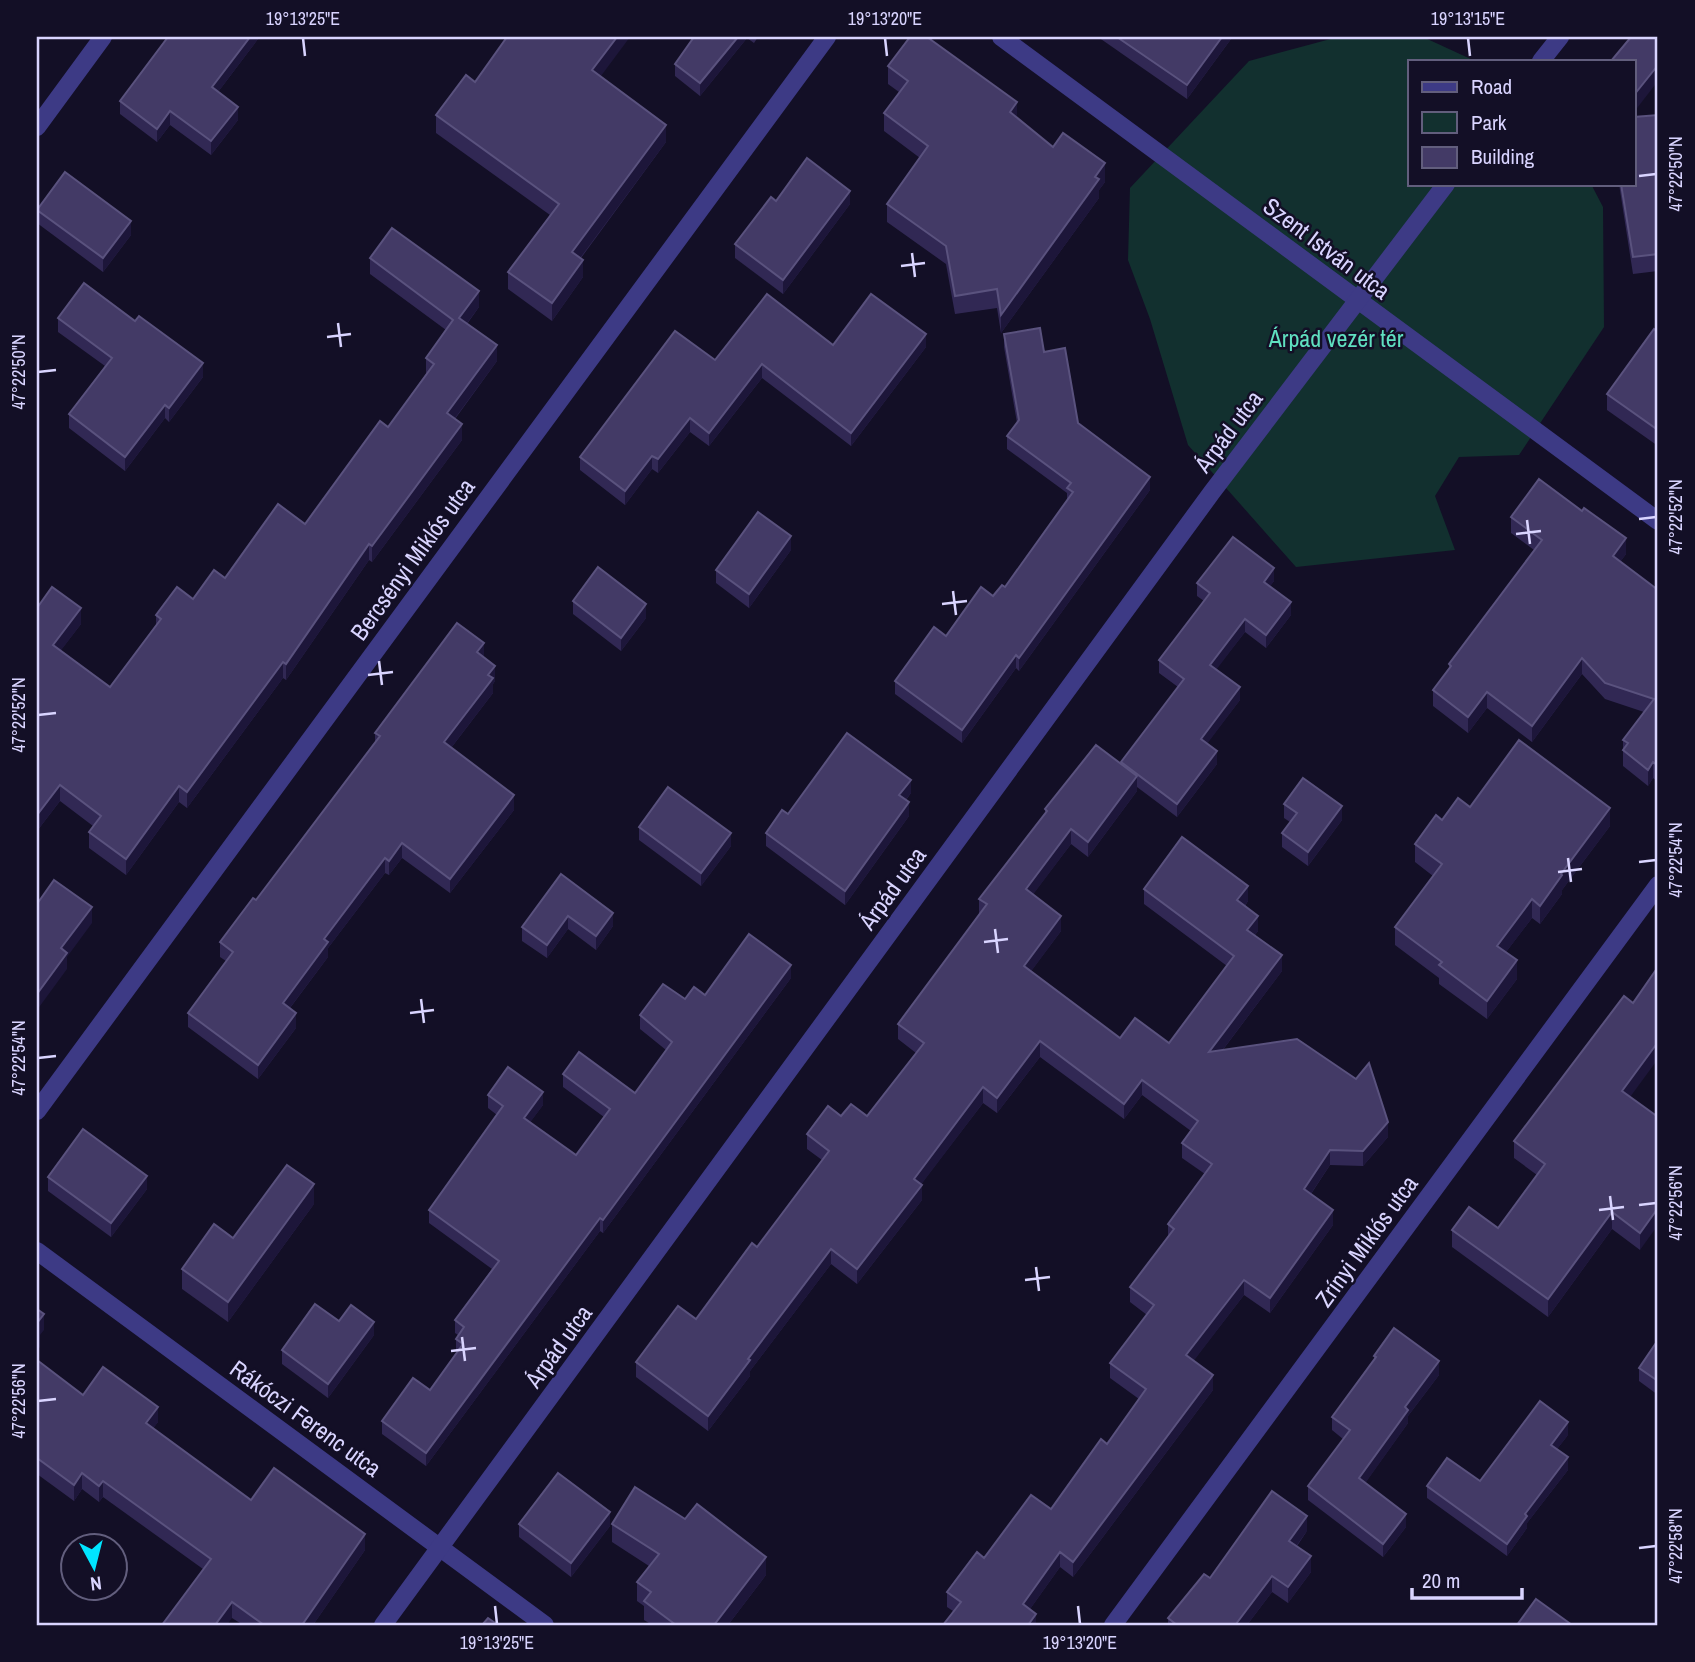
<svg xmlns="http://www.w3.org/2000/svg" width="1695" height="1662" font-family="'Archivo Narrow',sans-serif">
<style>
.green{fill:#12302f}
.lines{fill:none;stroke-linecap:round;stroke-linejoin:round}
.street{stroke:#3d3a85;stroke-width:18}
.wall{fill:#312854}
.shaded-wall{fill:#1d163a}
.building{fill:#433a66;stroke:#5a527e;stroke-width:2}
.ticks{fill:none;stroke:#d9d4ff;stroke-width:2.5}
.labels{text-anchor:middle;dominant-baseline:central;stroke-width:5;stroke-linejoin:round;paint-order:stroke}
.street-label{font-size:24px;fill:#d9d4ff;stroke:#130f26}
.park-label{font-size:24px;fill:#5fe0c0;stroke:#130f26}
.neatline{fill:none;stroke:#d9d4ff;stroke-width:2.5}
.ticks-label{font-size:18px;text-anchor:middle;fill:#d9d4ff}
</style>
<rect width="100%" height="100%" fill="#130f26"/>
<!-- green -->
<path class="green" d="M1338,37H1423L1475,61H1410V184H1591L1603,207L1604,327L1519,455L1459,457L1435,496L1455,550L1296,567L1188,445L1150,319L1128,260L1130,188L1249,61Z"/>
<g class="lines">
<!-- street -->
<g class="street">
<path d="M1001,37L1658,521"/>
<path d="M1541,61L1560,37"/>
<path d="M37,127L103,37"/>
<path d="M37,1111L827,37"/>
<path d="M37,1251L545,1625"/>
<path d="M383,1625L1212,492L1446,184"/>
<path d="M1113,1625L1658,885"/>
</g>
</g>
<!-- wall -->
<g class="wall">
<path d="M258,37V39L218,92L238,120L211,155L170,125L157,142L120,114V101Z"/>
<path d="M694,37H758L754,43L747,38L700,96L675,76V64Z"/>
<path d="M1098,37H1231V39L1187,99Z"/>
<path d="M888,66L1017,118L1053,147L1105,182L1099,190V198L1001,333L997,308L955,314L946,264L887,222V204L920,158L884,131V113L899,92L888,84Z"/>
<path d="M601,77L666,142L581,258L583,277L552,321L508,289V272L550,215L436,133V115L475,82Z"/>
<path d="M1658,115V271L1633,274L1619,184H1634Z"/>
<path d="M776,201L850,204L783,294L735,258V244Z"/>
<path d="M37,210L131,235L103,272L37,223Z"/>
<path d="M370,258L479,307L467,324L497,361L455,419L462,440L372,562L369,560L286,680L283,678L187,808L179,802L126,875L89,848V832L93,826L60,801L37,831V608L81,624L60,651L110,687L156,626V615L193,599L305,524L388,427L426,374V358L446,330L370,274Z"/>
<path d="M58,318L203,377L169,422L165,418L125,471L69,428V414L105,366L58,332Z"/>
<path d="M1658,332V446L1607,410V394Z"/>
<path d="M1004,334L1044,352L1078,423L1150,490L1019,671L1016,668L962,743L895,694V681L1005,587L1067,500V493L1007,449V436L1017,423L1004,347Z"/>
<path d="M833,345L926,347L851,446L762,378L709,446L690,432L658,473L652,469L625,505L580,470V457L715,360Z"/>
<path d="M1511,517L1626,554L1620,562L1658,590V782L1653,778L1648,786L1623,766V740L1644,712L1605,699L1582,674L1532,742L1487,708L1468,733L1433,706V690L1449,670V664L1534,550L1511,533Z"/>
<path d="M791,550L749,608L716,583V570Z"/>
<path d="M1274,581L1270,586L1291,615L1266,648L1245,632L1216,669L1240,700L1207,743L1217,764L1177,817L1137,787V791L1088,857L1071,844L1033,894L1061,931L1031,971L1120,1038L1169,1043L1227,966L1144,904V889L1248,901L1245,906L1258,931L1255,935L1282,971L1222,1051L1388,1137L1363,1166L1330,1165L1311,1194L1333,1225L1270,1313L1244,1295L1193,1361L1213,1390L1073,1577L1060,1567L1030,1609L1036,1625L953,1611L947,1607V1592L984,1558L1051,1509L1107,1444L1139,1399L1110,1378V1363L1147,1315L1130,1302V1287L1168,1236V1224L1205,1174L1182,1158V1143L1191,1131L1142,1095L1124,1119L1040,1057L997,1113L983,1103L921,1184L922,1200L857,1284L831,1264L750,1371V1376L708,1431L636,1377V1362L696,1319L757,1247L822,1160L807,1149V1134L841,1116H867L916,1053L898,1039V1024L979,914V899L1045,814V809L1121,764V762L1178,687L1159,673V660L1204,601L1197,596V583Z"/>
<path d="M573,601L646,618L621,651L573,614Z"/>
<path d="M484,658L495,681L493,684V693L451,748L514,810L450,893L402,858L389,875L385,873L328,948V957L290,1008L296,1028L258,1079L188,1027V1013L226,961L220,957V942L256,900L375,742V733Z"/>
<path d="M911,793L906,800L909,816L845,905L766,846V833L788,814Z"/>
<path d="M1284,804L1342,820L1308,866L1282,847V833L1290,822L1284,818Z"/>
<path d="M1470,807L1610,826L1562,890V894L1540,924L1532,918L1506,952L1517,979L1487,1019L1439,984V978L1395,945V927L1433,876L1415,862V844L1442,820Z"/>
<path d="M639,827L731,846L701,886L639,840Z"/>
<path d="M561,874L613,926L596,950L568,929L547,958L522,941V927Z"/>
<path d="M791,978L603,1233L600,1231L426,1466L382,1434V1421L430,1390L456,1353V1339L458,1335L455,1333V1320L492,1269L429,1223V1210L497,1115L488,1108V1095L543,1105L530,1122L576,1155L604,1117L563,1087V1074L635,1093L666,1050L640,1029V1015L685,999Z"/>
<path d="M1633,1003L1630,1097L1658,1117L1640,1250L1612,1229L1548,1317L1452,1247V1230L1498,1228L1537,1175L1514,1158V1141Z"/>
<path d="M48,1177L147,1189L111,1237L48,1191Z"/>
<path d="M314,1204L228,1322L182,1289V1269L233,1238Z"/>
<path d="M374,1335L328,1398L282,1364V1350Z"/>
<path d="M1658,1340V1395L1639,1381V1368Z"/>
<path d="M1374,1356L1439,1375L1408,1416V1423L1365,1483L1406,1527L1383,1557L1308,1500V1486L1343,1439L1332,1430V1417L1374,1360Z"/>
<path d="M37,1360L83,1395L158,1422L153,1428L251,1500L365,1550L313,1625H243L232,1618L203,1569L103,1497L99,1502L82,1489L74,1501L37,1474Z"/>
<path d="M1568,1435L1557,1449L1568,1470L1527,1523V1528L1507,1556L1427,1498V1486L1480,1481Z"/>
<path d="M519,1524L610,1526L571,1577L519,1537Z"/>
<path d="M612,1524L766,1575L728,1625H652L644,1620V1606L637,1601V1582L649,1566L612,1542Z"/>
<path d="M1307,1531L1297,1546L1311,1572L1288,1603L1272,1592L1247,1625H1168V1618Z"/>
</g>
<!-- shaded-wall -->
<g class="shaded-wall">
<path d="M250,37H258V39L212,100V87Z"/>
<path d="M617,37H630L592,88V70Z"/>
<path d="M738,37H747V38L700,96V83Z"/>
<path d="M1222,37H1231V39L1187,99V85Z"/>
<path d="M1658,65V81L1634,112V95Z"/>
<path d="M1017,102V120L1010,112Z"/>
<path d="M238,107V120L211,155V141Z"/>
<path d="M170,111V125L157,142V129Z"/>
<path d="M666,125V142L572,269V252Z"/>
<path d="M1105,163V182L1099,190V198L1001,333V315Z"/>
<path d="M850,191V204L783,294V280Z"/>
<path d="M131,221V235L103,272V258Z"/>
<path d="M583,260V277L552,321V303Z"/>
<path d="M479,291V307L459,334V318Z"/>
<path d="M926,334V347L851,446V433Z"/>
<path d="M497,345V361L447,429V413Z"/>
<path d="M203,363V377L169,422V408Z"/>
<path d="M762,364V378L709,446V433Z"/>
<path d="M165,405V418L125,471V457Z"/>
<path d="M690,418V432L658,473V459Z"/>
<path d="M462,424V440L372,562V546Z"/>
<path d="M652,456V469L625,505V491Z"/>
<path d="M1150,477V490L1019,671V658Z"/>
<path d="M791,536V550L749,608V594Z"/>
<path d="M1626,538V554L1613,572V556Z"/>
<path d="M369,544V560L286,680V664Z"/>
<path d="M1274,568V581L1264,594V582Z"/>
<path d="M1291,602V615L1266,648V635Z"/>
<path d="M646,604V618L621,651V638Z"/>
<path d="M81,608V624L53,661V645Z"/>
<path d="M1245,619V632L1210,678V665Z"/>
<path d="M484,643V657L477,652Z"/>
<path d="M1016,655V668L962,743V730Z"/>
<path d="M1582,658V674L1532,742V726Z"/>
<path d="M283,662V678L187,808V792Z"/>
<path d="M495,666V681L493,684V693L444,757V742Z"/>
<path d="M1240,687V700L1201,752V739Z"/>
<path d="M1487,692V708L1468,733V717Z"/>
<path d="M1217,751V764L1177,817V804Z"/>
<path d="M1653,762V778L1648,786V770Z"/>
<path d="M1137,776V791L1088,857V842Z"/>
<path d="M911,780V793L899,808V795Z"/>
<path d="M60,785V801L37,831V815Z"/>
<path d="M179,786V802L126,875V859Z"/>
<path d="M514,795V810L450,893V879Z"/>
<path d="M909,802V816L845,905V891Z"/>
<path d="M1342,806V820L1308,866V852Z"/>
<path d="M1610,808V826L1562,890V894L1540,924V906L1561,874Z"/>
<path d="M1071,829V844L1026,904V889Z"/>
<path d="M731,833V846L701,886V873Z"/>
<path d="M402,843V858L389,875V861Z"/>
<path d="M385,858V873L328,948V957L283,1017V1003L324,939Z"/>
<path d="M1248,886V901L1237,916V900Z"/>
<path d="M1532,899V918L1497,964V946Z"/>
<path d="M92,907V923L67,957V969L37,1010V994L61,948Z"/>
<path d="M613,913V926L596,950V936Z"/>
<path d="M568,916V929L547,958V945Z"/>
<path d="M1061,916V931L1024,981V966Z"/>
<path d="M1258,916V931L1247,945V930Z"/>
<path d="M1282,955V971L1209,1068V1052Z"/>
<path d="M1517,960V979L1487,1019V1001Z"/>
<path d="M791,965V978L603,1233V1220Z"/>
<path d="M296,1013V1028L258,1079V1065Z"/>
<path d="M1040,1041V1057L997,1113V1098Z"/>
<path d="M1658,1042V1059L1622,1108V1091Z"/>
<path d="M1142,1080V1095L1124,1119V1104Z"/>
<path d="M983,1087V1103L914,1194V1179Z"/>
<path d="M543,1092V1105L524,1131V1118Z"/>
<path d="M1388,1122V1137L1363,1166V1151Z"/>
<path d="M1330,1150V1165L1304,1204V1189Z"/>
<path d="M147,1176V1189L111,1237V1223Z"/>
<path d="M314,1184V1204L228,1322V1302Z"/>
<path d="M922,1185V1200L857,1284V1269Z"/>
<path d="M1658,1208V1225L1640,1250V1233Z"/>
<path d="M1333,1210V1225L1270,1313V1298Z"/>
<path d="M1612,1212V1229L1548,1317V1299Z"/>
<path d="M600,1218V1231L426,1466V1453Z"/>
<path d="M831,1249V1264L750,1371V1376L708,1431V1416L748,1359Z"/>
<path d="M1244,1280V1295L1186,1371V1355Z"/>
<path d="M44,1314V1330L40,1335V1347L37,1351V1323Z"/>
<path d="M374,1322V1335L328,1398V1384Z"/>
<path d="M1439,1361V1375L1408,1416V1423L1359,1492V1478L1405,1407Z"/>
<path d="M1213,1375V1390L1073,1577V1562Z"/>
<path d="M158,1407V1422L146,1439V1423Z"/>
<path d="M1568,1422V1435L1551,1457V1445Z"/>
<path d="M1568,1457V1470L1527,1523V1528L1507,1556V1544L1525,1514Z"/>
<path d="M82,1473V1489L74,1501V1485Z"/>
<path d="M103,1481V1497L99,1502V1486Z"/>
<path d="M610,1512V1526L571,1577V1563Z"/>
<path d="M1406,1514V1527L1383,1557V1544Z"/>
<path d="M1307,1516V1531L1289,1556V1541Z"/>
<path d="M365,1534V1550L313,1625H302Z"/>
<path d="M1060,1552V1567L1023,1619V1604Z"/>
<path d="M1311,1556V1572L1288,1603V1587Z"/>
<path d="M766,1557V1575L728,1625H714Z"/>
<path d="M1272,1576V1592L1247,1625H1236Z"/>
<path d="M232,1602V1618L227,1625H215Z"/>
<path d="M1036,1614V1625H1028Z"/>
</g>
<!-- building -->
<g class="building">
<path d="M168,37H250L212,87L238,107L211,141L170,111L157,129L120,101Z"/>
<path d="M507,37H617L592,70L666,125L572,252L583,260L552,303L508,272L559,204L436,115L466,75L475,82Z"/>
<path d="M694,37H738L700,83L675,64Z"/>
<path d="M910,37H927L1017,102L1010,112L1053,147L1063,133L1105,163L1095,177L1099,179L1001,315L997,289L955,296L946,246L887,204L928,146L884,113L908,81L888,66Z"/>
<path d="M1117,37H1222L1187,85Z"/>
<path d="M1631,37H1658V65L1634,95V61H1611Z"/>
<path d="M1658,115V254L1633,257L1621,184H1634V117Z"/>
<path d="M807,158L850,191L783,280L735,244L771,197L776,201Z"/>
<path d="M65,172L131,221L103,258L37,210Z"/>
<path d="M392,228L479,291L459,318L497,345L447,413L462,424L372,546L369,544L286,664L283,662L187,792L179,786L126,859L89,832L101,816L60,785L37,815V608L52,587L81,608L53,645L110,687L161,619L156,615L177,587L193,599L214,570L225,578L278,504L305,524L380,421L388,427L434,364L426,358L453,320L370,258Z"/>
<path d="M84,283L135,321L139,316L203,363L169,408L165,405L125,457L69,414L112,358L58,318Z"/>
<path d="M767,294L833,345L871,294L926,334L851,433L762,364L709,433L690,418L658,459L652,456L625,491L580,457L675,331L715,360Z"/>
<path d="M1040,328L1044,352L1065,348L1078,423L1150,477L1019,658L1016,655L962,730L895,681L934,627L946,636L981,587L993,596L1002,585L1005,587L1073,492L1067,488L1071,483L1007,436L1019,420L1004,334Z"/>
<path d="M1654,329L1658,332V430L1607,394Z"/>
<path d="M1539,479L1582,511L1584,508L1626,538L1613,556L1658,590V766L1653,762L1648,770L1623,750L1628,743L1623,740L1654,699L1605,683L1582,658L1532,726L1487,692L1468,717L1433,690L1451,666L1449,664L1542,540L1511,517Z"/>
<path d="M758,512L791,536L749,594L716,570Z"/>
<path d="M1233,537L1274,568L1264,582L1291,602L1266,635L1245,619L1210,665L1240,687L1201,739L1217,751L1177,804L1121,762L1184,679L1159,660L1210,593L1197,583Z"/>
<path d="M598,567L646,604L621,638L573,601Z"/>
<path d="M457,623L484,643L477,652L495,666L488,675L493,678L444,742L514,795L450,879L402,843L389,861L385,858L324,939L328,942L283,1003L296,1013L258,1065L188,1013L233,952L220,942L253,898L256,900L380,736L375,733Z"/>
<path d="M847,733L911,780L899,795L909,802L845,891L766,833L782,810L788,814Z"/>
<path d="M1519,740L1610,808L1561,874L1562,875L1540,906L1532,899L1497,946L1517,960L1487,1001L1439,965L1442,962L1395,927L1442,864L1415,844L1436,815L1442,820L1458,798L1470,807Z"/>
<path d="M1096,745L1137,776L1088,842L1071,829L1026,889L1061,916L1024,966L1120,1038L1135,1018L1169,1043L1234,956L1144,889L1182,837L1248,886L1237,900L1258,916L1247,930L1282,955L1209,1052L1297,1039L1356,1079L1369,1063L1388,1122L1363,1151L1330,1150L1304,1189L1333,1210L1270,1298L1244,1280L1186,1355L1213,1375L1073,1562L1060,1552L1023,1604L1036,1614L1028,1625H943L961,1602L947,1592L977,1552L984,1558L1031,1495L1051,1509L1101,1439L1107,1444L1146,1389L1110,1363L1154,1305L1130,1287L1174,1229L1168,1224L1212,1164L1182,1143L1198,1121L1142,1080L1124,1104L1040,1041L997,1098L983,1087L914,1179L922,1185L857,1269L831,1249L748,1359L750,1360L708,1416L636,1362L678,1306L696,1319L752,1243L757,1247L829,1151L807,1134L828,1106L841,1116L851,1104L867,1116L924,1043L898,1024L987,904L979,899L1047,811L1045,809Z"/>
<path d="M1303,778L1342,806L1308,852L1282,833L1297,813L1284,804Z"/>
<path d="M668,787L731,833L701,873L639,827Z"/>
<path d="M561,874L613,913L596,936L568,916L547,945L522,927Z"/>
<path d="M54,880L92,907L61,948L67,953L37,994V904Z"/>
<path d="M749,934L791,965L603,1220L600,1218L426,1453L382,1421L413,1378L430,1390L463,1344L456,1339L464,1327L455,1320L499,1261L429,1210L503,1106L488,1095L508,1067L543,1092L524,1118L576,1155L610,1109L563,1074L579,1052L635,1093L672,1042L640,1015L663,984L685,999L694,987L705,995Z"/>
<path d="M1658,967V1042L1622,1091L1658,1117V1208L1640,1233L1612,1212L1548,1299L1452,1230L1469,1207L1498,1228L1545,1164L1514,1141L1624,996L1633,1003Z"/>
<path d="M83,1129L147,1176L111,1223L48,1177Z"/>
<path d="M287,1165L314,1184L228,1302L182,1269L214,1224L233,1238Z"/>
<path d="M315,1304L339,1321L351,1305L374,1322L328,1384L282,1350Z"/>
<path d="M37,1309L44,1314L37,1323Z"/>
<path d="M1394,1328L1439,1361L1405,1407L1408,1410L1359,1478L1406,1514L1383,1544L1308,1486L1350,1430L1332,1417L1376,1357L1374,1356Z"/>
<path d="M1658,1340V1381L1639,1368Z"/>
<path d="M37,1360L83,1395L103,1367L158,1407L146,1423L251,1500L274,1468L365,1534L302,1625H264L232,1602L215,1625H162L211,1559L103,1481L99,1486L82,1473L74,1485L37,1458Z"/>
<path d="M1540,1401L1568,1422L1551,1445L1568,1457L1525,1514L1527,1516L1507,1544L1427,1486L1447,1458L1480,1481Z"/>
<path d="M558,1473L610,1512L571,1563L519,1524Z"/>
<path d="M635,1487L685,1519L697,1504L766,1557L714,1625H676L644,1601L651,1592L637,1582L659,1554L612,1524Z"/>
<path d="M1272,1491L1307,1516L1289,1541L1311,1556L1288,1587L1272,1576L1236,1624V1625H1177L1168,1618L1204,1574L1210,1578Z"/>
<path d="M1536,1599L1572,1625H1517Z"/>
<path d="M488,1618L498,1625H482Z"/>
</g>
<!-- ticks -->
<path class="ticks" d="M303,38L305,56M885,38L887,56M1468,38L1470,56M1639,176L1656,174M912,253L915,277M901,266L925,263M338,323L341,347M327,337L351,334M38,372L56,370M1639,519L1656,517M1527,520L1530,544M1516,534L1541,531M953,591L956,615M942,604L967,601M379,661L382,685M368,675L393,672M38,715L56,713M1568,858L1571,882M1639,862L1656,860M1558,872L1582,869M995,929L998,953M984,942L1008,939M421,999L424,1023M410,1013L434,1010M38,1058L56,1056M1610,1196L1613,1220M1639,1205L1656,1203M1599,1210L1624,1207M1036,1267L1039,1291M1025,1280L1050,1277M462,1337L465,1361M451,1351L476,1348M38,1401L56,1399M1639,1548L1656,1546M495,1606L497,1624M1078,1606L1080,1624"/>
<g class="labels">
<!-- street labels -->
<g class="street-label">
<text transform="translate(1327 248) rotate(37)">Szent István utca</text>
<text transform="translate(1228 431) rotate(-53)">Árpád utca</text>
<text transform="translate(412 559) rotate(-54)">Bercsényi Miklós utca</text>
<text transform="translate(892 888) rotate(-54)">Árpád utca</text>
<text transform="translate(1366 1241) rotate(-54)">Zrínyi Miklós utca</text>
<text transform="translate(558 1346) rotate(-54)">Árpád utca</text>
<text transform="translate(306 1418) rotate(36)">Rákóczi Ferenc utca</text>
</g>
<!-- park labels -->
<g class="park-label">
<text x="1336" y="338">Árpád vezér tér</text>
</g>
</g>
<!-- border -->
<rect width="1695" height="1662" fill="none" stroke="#130f26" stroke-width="77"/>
<!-- legend -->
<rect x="1408" y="60" width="228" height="126" fill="#130f26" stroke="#625e7d" stroke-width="2"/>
<rect x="1422" y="82" width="35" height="10" fill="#3d3a85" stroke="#625e7d" stroke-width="2"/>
<text x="1471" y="94" font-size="21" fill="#d9d4ff">Road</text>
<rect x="1422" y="112" width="35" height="21" fill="#12302f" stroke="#625e7d" stroke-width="2"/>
<text x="1471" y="130" font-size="21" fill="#d9d4ff">Park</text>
<rect x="1422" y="147" width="35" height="21" fill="#433a66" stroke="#625e7d" stroke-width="2"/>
<text x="1471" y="164" font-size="21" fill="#d9d4ff">Building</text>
<!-- north arrow -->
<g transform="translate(94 1567) rotate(173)"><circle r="33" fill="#130f26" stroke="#625e7d" stroke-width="2"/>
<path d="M0-5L12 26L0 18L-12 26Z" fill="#00e5ff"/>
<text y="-10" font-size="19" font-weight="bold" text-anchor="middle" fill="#d9d4ff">N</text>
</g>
<!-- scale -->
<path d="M1412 1588v10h110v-10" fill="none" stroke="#d9d4ff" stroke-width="3.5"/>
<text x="1422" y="1588" font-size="21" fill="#d9d4ff" stroke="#130f26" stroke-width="5" paint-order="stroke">20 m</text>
<rect x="38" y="38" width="1618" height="1586" class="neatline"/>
<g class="ticks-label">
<text x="303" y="25">19°13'25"E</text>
<text x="885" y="25">19°13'20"E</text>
<text x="1468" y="25">19°13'15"E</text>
<text transform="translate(1676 174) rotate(-90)" y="6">47°22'50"N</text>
<text transform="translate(19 372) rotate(-90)" y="6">47°22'50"N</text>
<text transform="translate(1676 517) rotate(-90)" y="6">47°22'52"N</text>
<text transform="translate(19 715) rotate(-90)" y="6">47°22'52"N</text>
<text transform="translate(1676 860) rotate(-90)" y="6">47°22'54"N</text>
<text transform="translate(19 1058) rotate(-90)" y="6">47°22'54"N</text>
<text transform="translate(1676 1203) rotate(-90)" y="6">47°22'56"N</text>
<text transform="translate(19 1401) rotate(-90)" y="6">47°22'56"N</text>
<text transform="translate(1676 1546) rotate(-90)" y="6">47°22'58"N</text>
<text x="497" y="1649">19°13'25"E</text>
<text x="1080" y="1649">19°13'20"E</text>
</g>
</svg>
